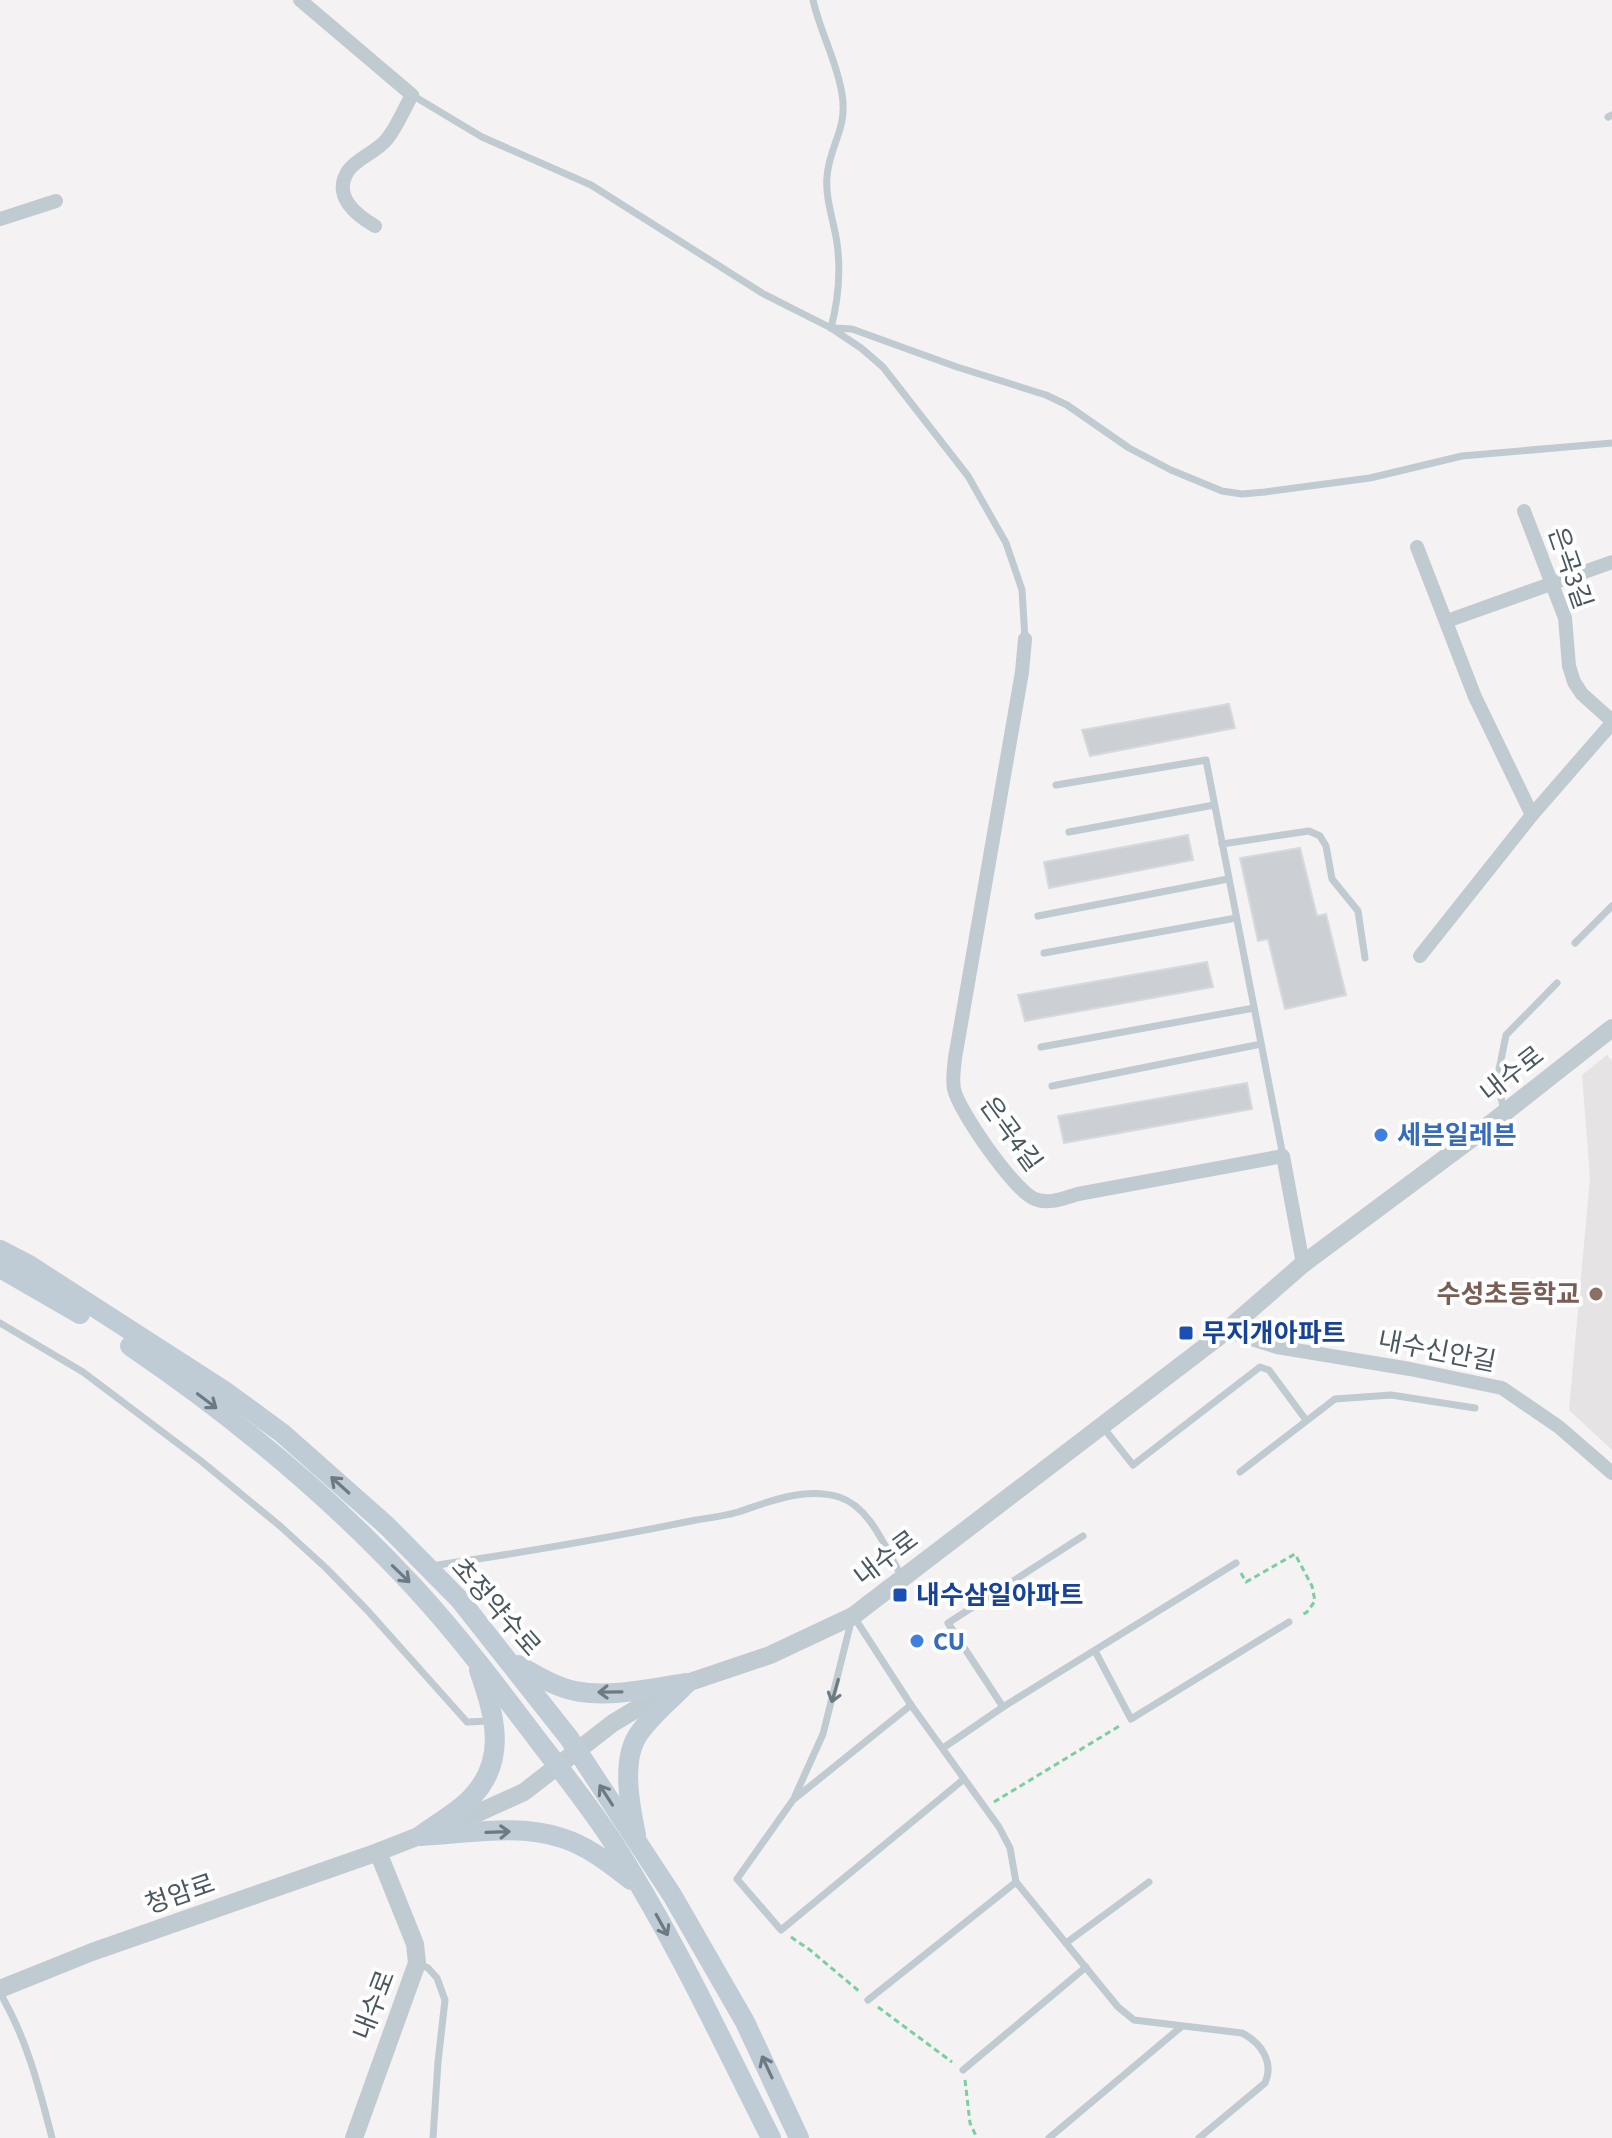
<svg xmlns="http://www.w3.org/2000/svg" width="1612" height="2138" font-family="'Source Sans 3','Noto Sans KR',sans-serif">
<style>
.education{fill:#e5e3e4}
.building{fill:#ccd0d4;stroke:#d6d9dd;stroke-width:2}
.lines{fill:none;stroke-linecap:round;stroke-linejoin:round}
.path{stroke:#7bce9f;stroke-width:3;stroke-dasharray:6 4;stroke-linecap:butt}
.service{stroke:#c0cad1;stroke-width:7}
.minor{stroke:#c0cad1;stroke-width:14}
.tertiary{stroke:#c0cad1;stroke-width:18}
.secondary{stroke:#c0ccd5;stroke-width:20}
.oneway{stroke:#6d7a83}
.oneway2{stroke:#6d7a82}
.shop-dot{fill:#3f7fe0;stroke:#fff;stroke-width:3}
.education-dot{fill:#8d6e63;stroke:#fff;stroke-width:3}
.transit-dot{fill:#1a4fb4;stroke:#fff;stroke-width:3}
.labels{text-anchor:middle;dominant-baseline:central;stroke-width:8;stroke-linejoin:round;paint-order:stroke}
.street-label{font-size:26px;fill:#4a5760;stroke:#fff}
.shop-label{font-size:26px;font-weight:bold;fill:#366cbe;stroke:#fff;text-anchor:start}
.education-label{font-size:26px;font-weight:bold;fill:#785e54;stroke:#fff;text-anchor:end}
.transit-label{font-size:26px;font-weight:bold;fill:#164399;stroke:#fff;text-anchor:start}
</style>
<rect width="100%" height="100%" fill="#f4f2f2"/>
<!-- education -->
<path class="education" d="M1607,1055L1612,1061V1450L1569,1410L1590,1178L1582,1075Z"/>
<!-- building -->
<g class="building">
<path d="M1229,704L1235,728L1090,756L1082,730Z"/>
<path d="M1188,835L1193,860L1049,888L1044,862Z"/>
<path d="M1300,848L1317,916L1326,914L1346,995L1285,1009L1268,939L1258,941L1240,858Z"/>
<path d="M1207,962L1213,987L1025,1021L1018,995Z"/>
<path d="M1247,1083L1252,1109L1064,1143L1058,1116Z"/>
</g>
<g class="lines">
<!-- path -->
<g class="path">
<path d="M1241,1573L1246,1582L1295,1554L1312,1586L1315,1601L1307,1612L1300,1616"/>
<path d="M994,1802L1121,1725"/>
<path d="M791,1937L810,1950L860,1992"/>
<path d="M878,2007L952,2062"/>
<path d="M965,2080L970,2123L977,2138"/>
</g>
<!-- service -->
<g class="service">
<path d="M813,0C820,32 837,61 842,94C848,130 829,145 827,177C825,198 834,222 837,243C841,272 838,301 831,328"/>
<path d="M412,95L482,137L591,185L762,293L831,328L861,348L883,367L968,476L1006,543L1022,590L1025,639"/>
<path d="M1608,117L1612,115"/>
<path d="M833,328L852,329L957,367L1046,395L1067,405L1129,448L1171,470L1222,491L1242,494L1265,492L1370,478L1462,456L1612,443"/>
<path d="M1056,785L1206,760L1283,1156"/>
<path d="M1069,832L1214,805"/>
<path d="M1222,844L1309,831L1320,836L1326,846L1332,879L1358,911L1365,958"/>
<path d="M1038,916L1228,879"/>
<path d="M1575,943L1612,906"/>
<path d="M1044,953L1236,918"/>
<path d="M1041,1047L1254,1008"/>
<path d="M1052,1086L1261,1044"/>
<path d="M1504,1111L1497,1080L1506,1035L1557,983"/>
<path d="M0,1323L83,1372L201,1461L280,1526L326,1568L367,1610L467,1722L489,1721"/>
<path d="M1102,1426L1133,1465L1260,1367L1269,1370L1306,1420"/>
<path d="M1240,1472L1335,1399L1391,1395L1475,1408"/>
<path d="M431,1566C520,1553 608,1538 696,1520C710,1518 725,1516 738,1512C771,1501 804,1487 839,1497C871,1507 886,1550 902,1577"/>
<path d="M854,1617L911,1705L999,1827L1010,1848L1016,1882L1118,2007L1134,2020L1242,2033C1262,2043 1274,2063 1265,2083L1199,2138"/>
<path d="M1095,1651L1131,1719L1289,1622"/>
<path d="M911,1705L793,1800L737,1879L781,1930L964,1779"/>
<path d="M1003,1707L948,1623L1083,1536"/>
<path d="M943,1748L1003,1707L1236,1563"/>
<path d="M795,1796L823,1734L851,1622"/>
<path d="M1066,1943L1149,1882"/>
<path d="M419,1964L428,1968L437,1978L445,2000L438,2062L433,2138"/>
<path d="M0,1993C27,2039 39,2087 52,2138"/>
<path d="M868,2000L1016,1882"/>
<path d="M963,2070L1086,1967"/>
<path d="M1049,2138L1181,2027"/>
</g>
<!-- minor -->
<g class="minor">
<path d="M300,0L412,95C404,109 397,127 387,139C377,152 357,158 348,171C332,196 356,215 375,226"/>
<path d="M0,219L56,201"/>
<path d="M1524,511L1565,618L1569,666L1574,682L1582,694L1612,721"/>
<path d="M1417,547L1475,697L1532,815"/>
<path d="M1447,621L1612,562"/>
<path d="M1025,639L1022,672L955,1058C954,1068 952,1079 954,1089C958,1110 1015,1192 1035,1199C1049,1205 1064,1198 1078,1194L1283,1156L1303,1264"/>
<path d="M1420,956L1532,815L1612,723"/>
<path d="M1226,1331L1277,1347L1410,1369L1502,1388L1559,1427L1612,1473"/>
</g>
<!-- tertiary -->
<g class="tertiary">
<path d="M0,1989L92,1952L378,1852L480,1812L524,1792L613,1723L643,1705L687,1683L770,1655L853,1616L1226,1331L1303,1264L1475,1136L1612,1028"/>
<path d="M354,2138L417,1963L415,1944L378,1852"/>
</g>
<!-- secondary -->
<g class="secondary">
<path d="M0,1250L29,1265L226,1392L282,1433L387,1526L460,1600L569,1738L672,1895L745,2022L799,2138"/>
<path d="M0,1268L80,1314"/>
<path d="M130,1346C233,1416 331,1497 415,1588C460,1637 500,1690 540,1743C567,1778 595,1813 618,1850C676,1942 722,2041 771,2138"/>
<path d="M518,1665C536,1675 555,1687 575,1691C611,1698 651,1688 687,1683"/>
<path d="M636,1835C630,1806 620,1758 640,1732C653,1714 672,1699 687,1683"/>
<path d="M420,1836C466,1834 518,1823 562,1838C588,1846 610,1864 631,1880"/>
<path d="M420,1836C436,1824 456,1813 470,1799C509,1760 494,1714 479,1670"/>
</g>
</g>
<!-- one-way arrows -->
<defs><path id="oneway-shaft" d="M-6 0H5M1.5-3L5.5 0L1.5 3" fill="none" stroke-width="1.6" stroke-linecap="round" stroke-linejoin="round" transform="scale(2)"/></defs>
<g class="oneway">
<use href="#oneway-shaft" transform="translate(207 1401) rotate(37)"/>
<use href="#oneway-shaft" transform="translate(340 1485) rotate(-138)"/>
<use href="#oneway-shaft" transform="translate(401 1574) rotate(44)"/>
<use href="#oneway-shaft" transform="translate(610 1692) rotate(179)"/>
<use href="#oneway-shaft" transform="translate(606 1795) rotate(-123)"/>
<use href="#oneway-shaft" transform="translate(498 1832) rotate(-2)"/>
<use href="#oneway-shaft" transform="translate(662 1925) rotate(61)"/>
<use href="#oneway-shaft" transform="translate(767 2067) rotate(-115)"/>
</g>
<use class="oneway2" href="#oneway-shaft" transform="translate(835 1691) rotate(106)"/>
<!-- markers -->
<g class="shop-dot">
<circle cx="1381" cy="1135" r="8"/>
<circle cx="917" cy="1641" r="8"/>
</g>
<circle class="education-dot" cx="1596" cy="1294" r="8"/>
<g class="transit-dot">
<rect x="1178" y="1325" width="16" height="16" rx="4"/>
<rect x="892" y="1587" width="16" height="16" rx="4"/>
</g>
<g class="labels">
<!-- street labels -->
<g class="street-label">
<text transform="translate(1570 568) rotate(71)">은곡3길</text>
<text transform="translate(1512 1074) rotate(-38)">내수로</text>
<text transform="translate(1011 1134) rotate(54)">은곡4길</text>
<text transform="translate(1437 1351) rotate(11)">내수신안길</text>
<text transform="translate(886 1558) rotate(-37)">내수로</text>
<text transform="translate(496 1607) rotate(49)">초정약수로</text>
<text transform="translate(180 1894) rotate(-19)">청암로</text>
<text transform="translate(374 2005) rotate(-69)">내수로</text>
</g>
<!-- shop labels -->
<g class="shop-label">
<text x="1397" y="1135">세븐일레븐</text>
<text x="933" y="1641">CU</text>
</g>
<!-- education labels -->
<g class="education-label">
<text x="1580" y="1294">수성초등학교</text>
</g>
<!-- transit labels -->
<g class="transit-label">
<text x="1202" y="1333">무지개아파트</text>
<text x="916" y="1595">내수삼일아파트</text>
</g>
</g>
</svg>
